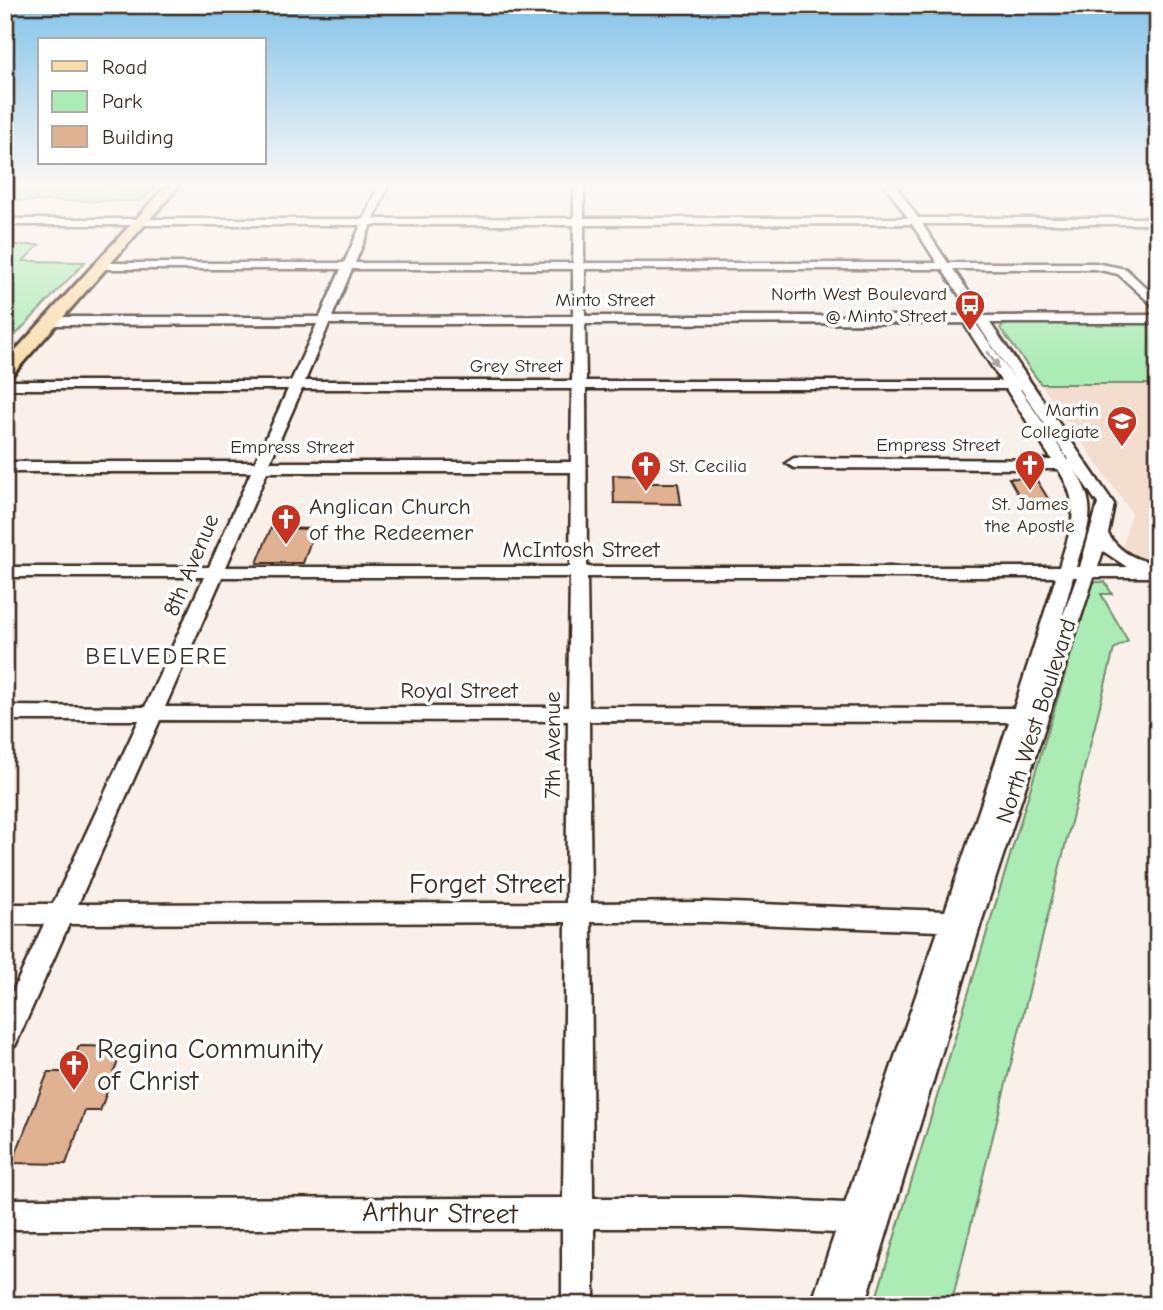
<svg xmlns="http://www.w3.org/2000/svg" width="1163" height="1310" font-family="'Comic Neue',sans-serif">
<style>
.built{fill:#f2ddcf}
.green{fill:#abecb5;stroke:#738b6a;stroke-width:2}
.building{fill:#e0b291;stroke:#3b2a1e;stroke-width:2}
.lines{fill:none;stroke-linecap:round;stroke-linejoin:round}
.minor-casing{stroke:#3b2a1e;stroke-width:5}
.major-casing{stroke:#3b2a1e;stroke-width:6}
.minor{fill:#fff;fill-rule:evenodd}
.major{fill:#f9deab;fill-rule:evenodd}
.oneway{fill:#a79f9a}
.labels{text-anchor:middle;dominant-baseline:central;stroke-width:7;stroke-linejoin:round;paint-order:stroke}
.far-poi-label{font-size:19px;fill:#3b2a1e;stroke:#fff;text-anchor:end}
.far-street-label{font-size:19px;fill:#3b2a1e;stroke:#fff}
.poi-label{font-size:23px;fill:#3b2a1e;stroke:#fff;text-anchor:start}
.street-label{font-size:23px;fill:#3b2a1e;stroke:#fff}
.neighbourhood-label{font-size:24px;letter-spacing:2px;fill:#3b2a1e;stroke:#fff}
.near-street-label{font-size:28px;fill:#3b2a1e;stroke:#fff}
.near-poi-label{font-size:28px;fill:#3b2a1e;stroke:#fff;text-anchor:start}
</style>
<rect width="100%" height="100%" fill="#f9f0e9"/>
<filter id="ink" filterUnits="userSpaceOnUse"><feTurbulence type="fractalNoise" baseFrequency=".0143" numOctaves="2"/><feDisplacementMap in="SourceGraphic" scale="14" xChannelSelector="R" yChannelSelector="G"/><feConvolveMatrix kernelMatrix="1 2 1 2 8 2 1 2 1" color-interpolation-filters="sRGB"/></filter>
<g filter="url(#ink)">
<!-- built -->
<path class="built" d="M1041,384H1158V563L1122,550L1131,512Z"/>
<!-- green -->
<g class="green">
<path d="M5,186H156L142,201H5Z"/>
<path d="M5,245H39L23,261L85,262L5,346Z"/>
<path d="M1009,323H1158V384H1041L1000,328Z"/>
<path d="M1093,582H1105L1112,594H1101L1128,641L1114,649L951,1305H874Z"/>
</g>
<!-- building -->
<g class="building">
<path d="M613,475L646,476L647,483H678L681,504L614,503Z"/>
<path d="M1009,478L1036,479L1052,505H1024Z"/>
<path d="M271,528L315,529L303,563H257Z"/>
<path d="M79,1046L123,1047L100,1111H85L66,1164L12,1163L48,1072H69Z"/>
</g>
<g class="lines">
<!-- minor casing -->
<g class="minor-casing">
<g id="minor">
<path d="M378,186H388L374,219L574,218V186H584V218H908L886,186H896L918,218H1158V224H922L948,263H1095L1126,269L1158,299V310L1118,274L1095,269H953L985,316L1158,315V323H990L1114,504L1108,534C1118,550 1131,558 1149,562L1151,567H1158V577H1094L981,923L865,1305H811L835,1233L737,1228H594V1305H562V1229H5V1199L563,1198L566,922L69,924L15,1046L5,1050V1008L44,924H5V904H53L139,720H5V706L145,707L204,577H5V567H209L251,472H5V462H255L288,389H5V381H291L317,324L52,325L46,321L52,317H320L341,269H101L95,266L101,263H344L361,225H5V219H364ZM912,224L937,263H584V225ZM371,225H574L573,263H355ZM352,269H573V316L332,317ZM585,269H942L973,316H585ZM972,323L966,327L1001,381H586L585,324L977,323L1016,381L976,324ZM329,324H573L572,381H305ZM302,389H572L571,462H270ZM586,389H1006L1052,460L794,458L786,463L794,468L1058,469C1083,508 1071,526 1059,567H587ZM1020,389H1021L1069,460H1068ZM1074,469L1098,504L1080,567H1076C1088,524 1100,509 1074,469ZM267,472H571L570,567H226ZM1103,551L1127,567H1098ZM222,577H570L568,707H165ZM587,577H1056L1014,708L589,707ZM1073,577H1077L1061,621ZM160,720L568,721L566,903L78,904ZM589,721L1009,722L945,911L704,902L591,903ZM591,922H704L938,931L845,1203L737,1198H593Z"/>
<path d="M1148,186H1158V193Z"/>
</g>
</g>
<!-- major casing -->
<g class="major-casing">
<path id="major" d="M166,186H179L11,376L5,377V362Z"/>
</g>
<!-- minor -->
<use href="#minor" class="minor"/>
<!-- major -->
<use href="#major" class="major"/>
</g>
<!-- one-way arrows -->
<defs><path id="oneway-solid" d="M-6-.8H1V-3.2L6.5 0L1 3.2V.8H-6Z" transform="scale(1.75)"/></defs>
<use class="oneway" href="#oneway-solid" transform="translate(993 360) rotate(57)"/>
</g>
<!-- sky -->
<linearGradient id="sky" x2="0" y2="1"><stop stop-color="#84c4eb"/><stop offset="0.5" stop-color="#fcf8f5"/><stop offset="1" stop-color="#fcf8f5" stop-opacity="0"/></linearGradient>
<rect width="1163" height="369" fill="url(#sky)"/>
<!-- icons -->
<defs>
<g id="bus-pin" transform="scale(1.575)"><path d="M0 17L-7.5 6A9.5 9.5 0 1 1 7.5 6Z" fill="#c8321e" stroke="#fff"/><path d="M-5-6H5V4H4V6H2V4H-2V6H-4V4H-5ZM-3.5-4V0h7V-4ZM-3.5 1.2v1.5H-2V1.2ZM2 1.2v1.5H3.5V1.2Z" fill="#fff"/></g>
<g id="school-pin" transform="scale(1.575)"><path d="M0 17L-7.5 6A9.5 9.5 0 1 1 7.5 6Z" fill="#c8321e" stroke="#fff"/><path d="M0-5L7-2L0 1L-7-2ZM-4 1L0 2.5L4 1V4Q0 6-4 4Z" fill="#fff"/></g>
<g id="church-pin" transform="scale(1.575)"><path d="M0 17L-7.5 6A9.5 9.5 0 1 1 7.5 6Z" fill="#c8321e" stroke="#fff"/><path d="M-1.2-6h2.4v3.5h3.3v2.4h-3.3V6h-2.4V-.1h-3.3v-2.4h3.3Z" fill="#fff"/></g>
</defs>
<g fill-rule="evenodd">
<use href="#bus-pin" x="970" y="305"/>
<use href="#school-pin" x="1122" y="421"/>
<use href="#church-pin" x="1030" y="465"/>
<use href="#church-pin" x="646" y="466"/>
<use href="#church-pin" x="286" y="519"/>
<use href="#church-pin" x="74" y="1065"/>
</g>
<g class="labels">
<!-- far-poi labels -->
<g class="far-poi-label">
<text x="947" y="294">North West Boulevard<tspan x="947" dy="22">@ Minto Street</tspan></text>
<text x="1099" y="410">Martin<tspan x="1099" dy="22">Collegiate</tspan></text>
<text x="669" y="466" text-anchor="start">St. Cecilia</text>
<text x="1030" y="504" text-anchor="middle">St. James<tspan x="1030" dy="22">the Apostle</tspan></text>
</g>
<!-- far-street labels -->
<g class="far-street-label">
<text x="605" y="300">Minto Street</text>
<text x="516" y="366">Grey Street</text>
<text x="938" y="445">Empress Street</text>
<text x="292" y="447">Empress Street</text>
</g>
<!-- poi labels -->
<g class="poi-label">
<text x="309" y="506">Anglican Church<tspan x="309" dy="26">of the Redeemer</tspan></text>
</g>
<!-- street labels -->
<g class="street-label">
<text x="581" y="549">McIntosh Street</text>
<text transform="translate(191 565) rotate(-67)">8th Avenue</text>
<text x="459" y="690">Royal Street</text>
<text transform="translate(1036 721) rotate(-72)">North West Boulevard</text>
<text transform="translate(552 745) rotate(-90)">7th Avenue</text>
</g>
<!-- neighbourhood labels -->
<g class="neighbourhood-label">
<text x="157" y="656">BELVEDERE</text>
</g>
<!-- near-street labels -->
<g class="near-street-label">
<text x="487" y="884">Forget Street</text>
<text transform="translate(440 1213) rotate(1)">Arthur Street</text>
</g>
<!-- near-poi labels -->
<g class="near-poi-label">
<text x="97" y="1049">Regina Community<tspan x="97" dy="32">of Christ</tspan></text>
</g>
</g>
<!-- margin -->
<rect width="1163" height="1310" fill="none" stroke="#fff" stroke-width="28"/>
<rect x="14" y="14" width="1135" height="1282" fill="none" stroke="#3b2a1e" stroke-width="2.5" filter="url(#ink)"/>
<!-- legend -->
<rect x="38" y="38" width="228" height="126" fill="#ffffff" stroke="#b1aaa5" stroke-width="2"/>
<rect x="52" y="61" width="35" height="10" fill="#f9deab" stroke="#b1aaa5" stroke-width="2"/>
<text x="102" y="74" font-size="21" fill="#3b2a1e">Road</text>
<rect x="52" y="91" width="35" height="21" fill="#abecb5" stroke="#b1aaa5" stroke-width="2"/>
<text x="102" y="108" font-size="21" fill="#3b2a1e">Park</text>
<rect x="52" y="126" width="35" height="21" fill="#e0b291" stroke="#b1aaa5" stroke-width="2"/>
<text x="102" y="144" font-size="21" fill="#3b2a1e">Building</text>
</svg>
